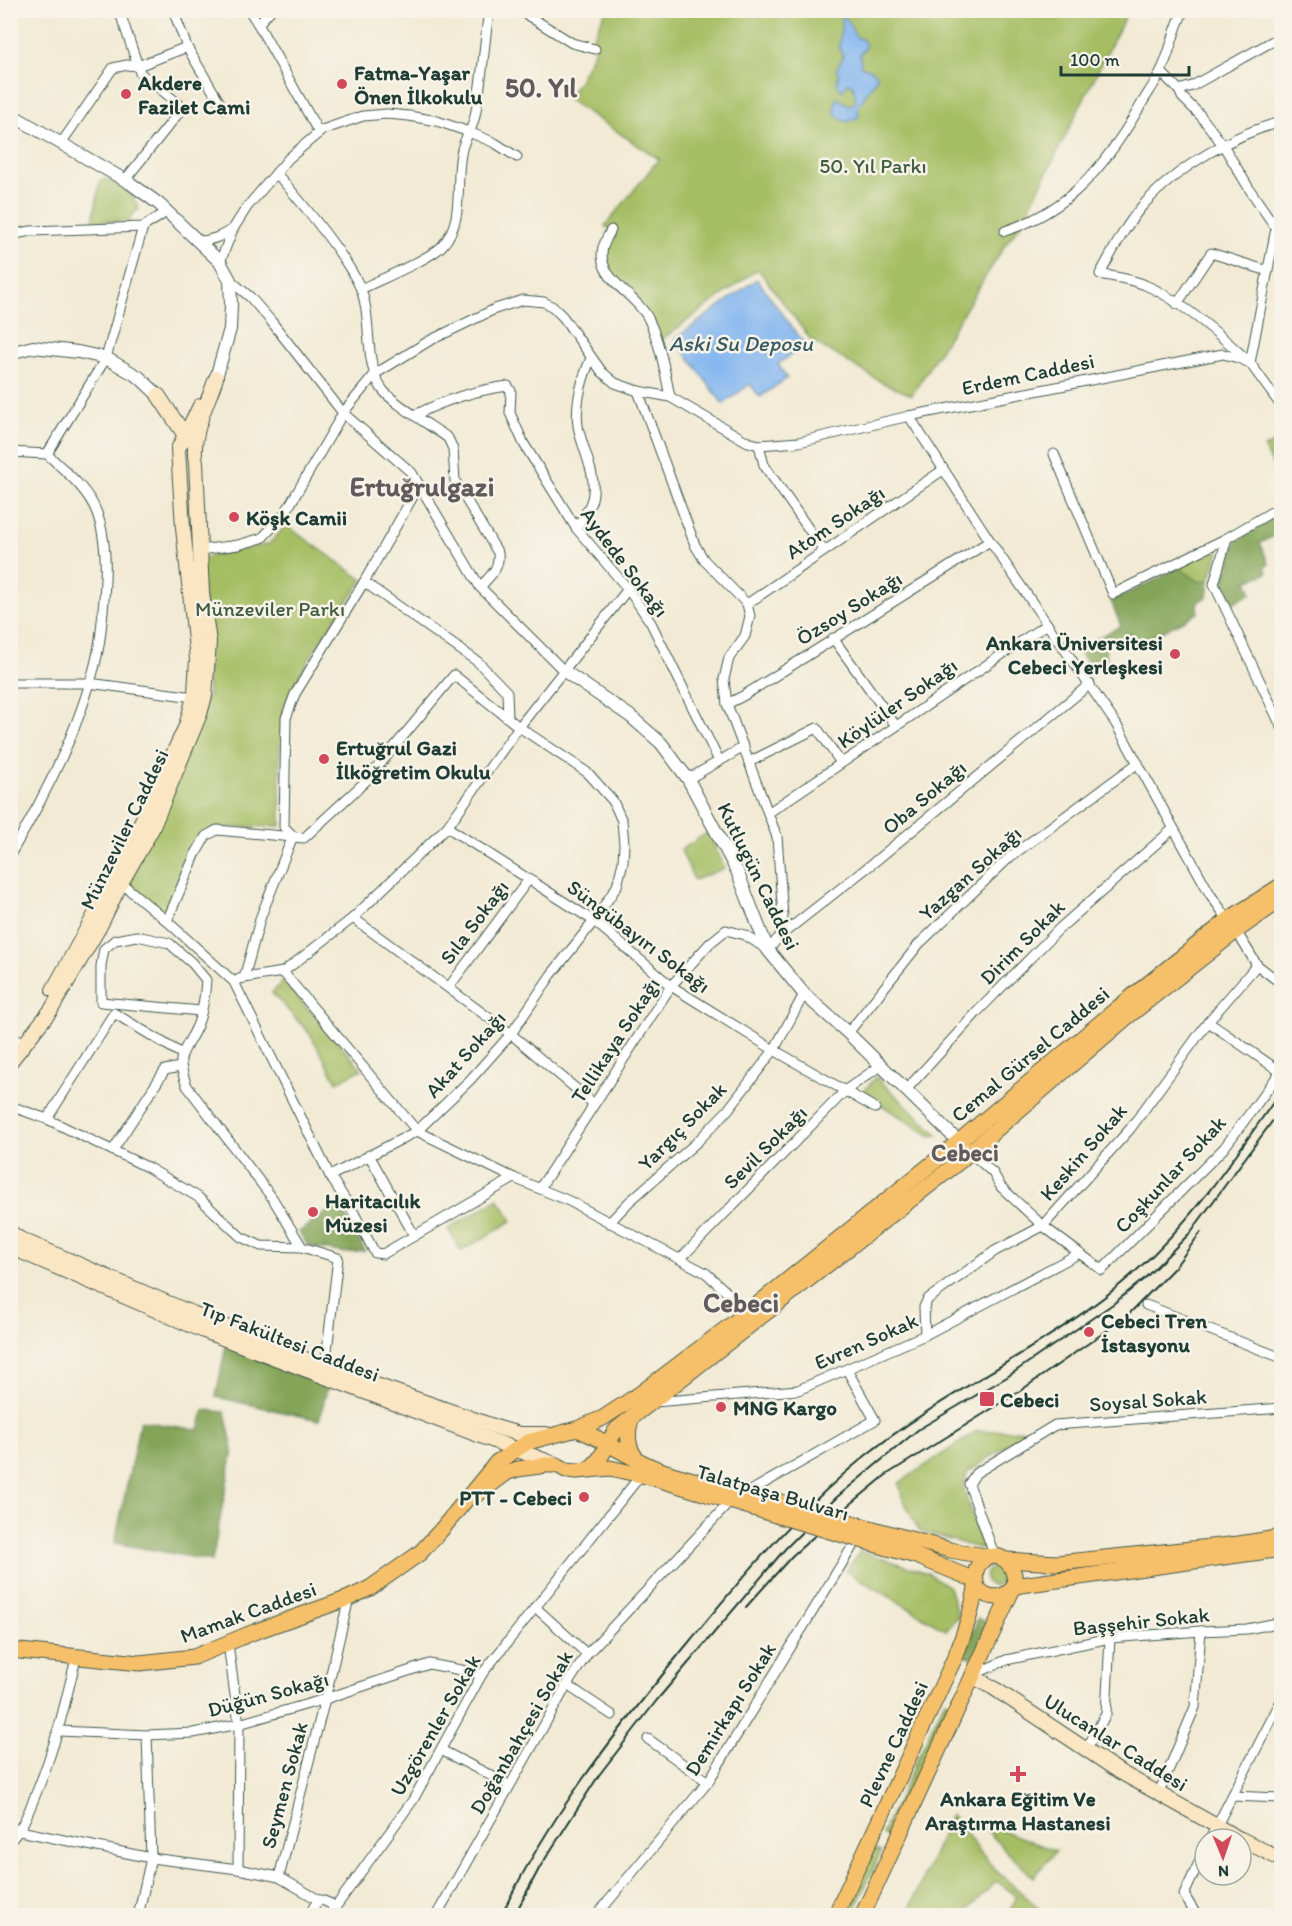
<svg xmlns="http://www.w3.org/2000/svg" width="1292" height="1926" font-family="Itim,sans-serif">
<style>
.green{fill:#a6be63;stroke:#627e4c;stroke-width:1.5}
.forest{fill:#84a559;stroke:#527146;stroke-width:1.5}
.water{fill:#83b6f0;stroke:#517a92;stroke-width:1.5}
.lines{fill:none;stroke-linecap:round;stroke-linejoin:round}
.minor-casing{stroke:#3f574c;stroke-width:11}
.tertiary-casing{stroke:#3f574c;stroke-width:14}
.secondary-casing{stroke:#3f574c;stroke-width:16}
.primary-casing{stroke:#3f574c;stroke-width:17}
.minor{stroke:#fff;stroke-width:9}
.tertiary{stroke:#fff;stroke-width:12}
.secondary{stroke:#fbe6c4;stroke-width:14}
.primary{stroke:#f6c06b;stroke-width:15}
.rail{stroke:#1f3d34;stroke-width:2}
.primary-bridge-casing{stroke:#3f574c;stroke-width:17;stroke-linecap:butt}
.primary-bridge{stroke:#f6c06b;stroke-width:15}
.poi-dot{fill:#d1495b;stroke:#f7f3e8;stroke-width:2}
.labels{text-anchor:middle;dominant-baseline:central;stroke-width:5;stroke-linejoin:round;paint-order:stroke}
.poi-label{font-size:21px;font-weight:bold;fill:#1f3d34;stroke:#f7f3e8;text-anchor:start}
.park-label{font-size:21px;fill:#415d40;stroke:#f7f3e8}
.street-label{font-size:21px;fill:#1f3d34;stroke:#f7f3e8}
.water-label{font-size:22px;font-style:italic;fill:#385b63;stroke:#f7f3e8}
.quarter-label{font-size:24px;font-weight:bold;fill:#605c5e;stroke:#f7f3e8}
.district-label{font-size:27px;font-weight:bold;fill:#605c5e;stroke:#f7f3e8}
</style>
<rect width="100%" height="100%" fill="#f7f3e8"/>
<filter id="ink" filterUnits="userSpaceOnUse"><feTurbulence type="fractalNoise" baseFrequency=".0167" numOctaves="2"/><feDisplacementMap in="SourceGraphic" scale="12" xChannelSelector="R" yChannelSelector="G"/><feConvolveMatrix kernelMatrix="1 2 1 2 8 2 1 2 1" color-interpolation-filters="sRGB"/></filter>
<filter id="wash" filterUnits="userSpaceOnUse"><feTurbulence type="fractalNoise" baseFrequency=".008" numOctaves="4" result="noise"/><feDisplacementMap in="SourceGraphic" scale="24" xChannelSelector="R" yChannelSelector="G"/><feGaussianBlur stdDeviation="1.35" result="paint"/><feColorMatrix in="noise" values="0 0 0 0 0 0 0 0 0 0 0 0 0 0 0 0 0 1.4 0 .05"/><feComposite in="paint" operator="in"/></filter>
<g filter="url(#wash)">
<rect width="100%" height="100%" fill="#f2ead4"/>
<!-- green -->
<g class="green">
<path d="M606,11H1128L1020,226L1007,242L912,395L883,383L811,340L758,269L657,343L649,320L607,273L603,258L611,230L605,226L659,159L567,99L580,79L595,49L593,37Z"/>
<path d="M104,179C123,186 132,190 139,210L132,214L130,221H93L100,181Z"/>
<path d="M1281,439V481L1264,448Z"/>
<path d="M286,525L363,580C337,618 291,675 283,720C277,754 281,791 281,826L216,828L202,836L165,914L126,881L208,695L201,558L269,544Z"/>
<path d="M1215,547L1218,548V554L1209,580L1200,582L1179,568Z"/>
<path d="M708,832L725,868L694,880L681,850Z"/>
<path d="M283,981L362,1069L337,1082L310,1034L272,993Z"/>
<path d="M876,1077L938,1135L931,1136L862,1093Z"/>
<path d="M498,1199L512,1221L461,1251L448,1229Z"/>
<path d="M1030,1430L967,1473L963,1487L982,1549L919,1531L902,1497L899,1483L977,1431Z"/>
<path d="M860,1551L928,1573L949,1587L958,1616L946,1630L846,1571Z"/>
<circle cx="994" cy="1577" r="9"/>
<path d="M945,1700L952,1705L887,1837L882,1834Z"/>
<path d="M951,1815L993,1868L1047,1915H1008L1017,1896L996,1881L964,1915H907Z"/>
<path d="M979,1821L1056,1851L1033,1877L1002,1847Z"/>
<path d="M875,1849L881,1852L852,1915H844Z"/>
</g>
<!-- forest -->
<g class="forest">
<path d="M1281,514V532L1260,543L1269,564L1265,567L1267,573L1247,581L1252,593L1233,603L1223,582L1236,542L1244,535Z"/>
<path d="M1179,568L1200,582L1209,580L1207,598L1200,600L1197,604L1198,613L1140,643L1136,641L1131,634L1105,648L1107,661L1093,670L1077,649L1121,626L1111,601L1142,587Z"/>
<path d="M339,1204L365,1251L345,1253L308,1246L299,1232Z"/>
<path d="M226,1345L329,1382L319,1420L216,1397Z"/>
<path d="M204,1410L225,1412L233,1450L212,1561L115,1543L140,1421L199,1430Z"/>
<path d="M978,1618L988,1623L973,1658L964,1655Z"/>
</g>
<!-- water -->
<g class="water">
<path d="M843,12L856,37L862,39L865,43V48L860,54L861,66L874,71L878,76L858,107L859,117L847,122C834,117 832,112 837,98L849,105L853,104L856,100L853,85L847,83L843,90H841L837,83L839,74L836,70L843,57L839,47Z"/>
<path d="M757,279L805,345L778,364L787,378L760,397L750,384L723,404L675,339Z"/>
</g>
</g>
<g filter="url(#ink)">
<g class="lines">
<!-- minor casing -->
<g class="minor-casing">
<g id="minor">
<path d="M173,10L187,47L223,108"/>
<path d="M249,10L258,24L271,10"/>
<path d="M519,10L572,43L595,49"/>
<path d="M258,24L319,133"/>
<path d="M1161,72L1179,90L1192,86L1282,36"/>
<path d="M1179,90L1182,97L1200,115L1223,145L1250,190L1276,228"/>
<path d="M62,142L113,68L127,65L138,66L119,10"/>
<path d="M276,173C303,204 343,251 360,287C373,317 363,362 382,389C392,403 433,427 448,438L453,449L455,481L498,553C500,569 490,576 480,587"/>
<path d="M125,180L181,110L179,104L140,73L138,66L187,47"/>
<path d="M611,230C608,235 605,241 603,247C595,279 638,295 649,320C660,344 665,371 670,397"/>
<path d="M1005,231C1070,210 1104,167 1138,110C1145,97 1155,84 1161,71C1171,51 1173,30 1184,10"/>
<path d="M10,235L31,231L143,227L168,211"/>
<path d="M198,241C212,241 221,236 233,229"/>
<path d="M220,262L233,229L247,207L289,158L322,130L363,116L387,114L409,116L437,121L469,132L495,143L517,157"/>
<path d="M230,280L250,297L271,321L343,413L412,473L480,587L564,671"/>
<path d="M361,289C379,280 430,259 442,246C465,221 455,185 461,154C463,139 471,132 474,120C482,86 484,45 489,10"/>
<path d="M1177,304L1211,253L1268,271"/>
<path d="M1244,357C1219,334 1177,298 1145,285C1132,279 1114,277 1100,274C1113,251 1126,224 1144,204C1177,168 1235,133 1282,122"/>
<path d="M1250,363L1276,228L1282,223"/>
<path d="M415,415C445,400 475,390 508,386L511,391L510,413L524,444L576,528L628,589L651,623L719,761"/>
<path d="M909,416L990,541L1116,724L1210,894L1236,931L1257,965L1282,984"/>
<path d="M759,445L764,465L824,551"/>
<path d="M10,452L47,454C65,471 88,489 97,513C107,541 106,570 104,599C102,623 100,649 93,672C76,736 44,798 10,855"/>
<path d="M47,454L106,358L143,227"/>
<path d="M1054,454L1113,594L1227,538L1282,506"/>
<path d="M576,528C582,519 589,510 592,499C598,475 582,450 578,426C575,403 582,379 591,358"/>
<path d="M1227,538L1214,584L1282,728"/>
<path d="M200,550L238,545L262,538L284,515L343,413L375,374L429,341L495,309L523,300L544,302L553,307L563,317L602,372L615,383L638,391L670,397L748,442L759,445L799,442L909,416L1223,354L1238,358L1250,363L1282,407"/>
<path d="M364,582L478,662L507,692L508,718"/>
<path d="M747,604L943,470"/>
<path d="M833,638L896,726"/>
<path d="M10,683H89L194,697"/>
<path d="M727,704L743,696L990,541"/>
<path d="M749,762L817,728L841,763"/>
<path d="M688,779L744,747"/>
<path d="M768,813L1047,624"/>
<path d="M447,827L594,921L671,986L774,1050L875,1108"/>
<path d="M121,883L167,921L234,982L330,1176L354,1213L375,1253L383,1254L514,1178"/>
<path d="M353,918L511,1034L594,1104L591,1108"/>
<path d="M167,921L195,855L206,836L217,830L304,838L366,781L454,675L519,727L447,827L353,918L283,972L244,978"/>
<path d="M780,936L873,863L1090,684"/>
<path d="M283,972L417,1131L514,1178L569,1201L706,1273L748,1312"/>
<path d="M239,979L244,978L261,916L293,836L284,827L286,718L295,694L364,582L419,486"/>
<path d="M449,987L529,879"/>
<path d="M201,1011L101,1002V966L104,949L115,940L137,936L169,943L192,963L206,980C205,995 203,1012 197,1026C184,1055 174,1052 187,1086L273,1199L302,1247"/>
<path d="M1208,1022L1281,1072"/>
<path d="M848,1033L919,944L1011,856L1138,763"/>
<path d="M10,1035L16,1039"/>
<path d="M905,1091L978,1011L1060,928L1173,829"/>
<path d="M10,1106L47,1119L147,1167L198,1197L241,1237L261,1246L302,1247L338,1258L325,1367"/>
<path d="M47,1119L114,1013L182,1054"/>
<path d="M113,1150L165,1070L180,1067"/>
<path d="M970,1152L993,1173L1001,1187L1043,1226L1102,1270L1224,1148L1282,1070"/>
<path d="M369,1155L414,1235"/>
<path d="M330,1176L417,1131L470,1080L511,1034L551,975L594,921L617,886L623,862L624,844L622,821L613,801L588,773L519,727L628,589"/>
<path d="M540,1188L671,986L710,943L726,930L745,935L768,950L780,936L783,916L777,837L727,704L724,679L729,658L745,636L750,616L747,604L704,560L695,545L638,391"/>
<path d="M609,1223L629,1202L697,1142L727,1111L774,1050L804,994"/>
<path d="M680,1259L846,1090L880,1066"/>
<path d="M1146,1305L1282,1358"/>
<path d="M925,1335L924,1307L928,1299L995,1251L1043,1226L1130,1129L1208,1022L1257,965"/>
<path d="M654,1402L798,1390L925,1335L1078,1254"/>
<path d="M747,1493L875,1420L847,1370"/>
<path d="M995,1557L969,1484L976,1473L1055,1425L1282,1408"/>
<path d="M535,1607L587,1654"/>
<path d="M228,1644L239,1724L238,1869"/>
<path d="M973,1675L1006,1660L1110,1638L1201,1631L1247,1629L1282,1622"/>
<path d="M567,1685L612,1715"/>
<path d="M59,1731L147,1735L193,1733L239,1724L325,1699L429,1664L482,1674"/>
<path d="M648,1739L708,1782"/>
<path d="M441,1750L509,1785"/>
<path d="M1086,1750L1106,1714L1110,1638"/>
<path d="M1158,1795L1195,1707L1201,1631"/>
<path d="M1232,1796L1282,1798"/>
<path d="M10,1827L20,1831L151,1858L238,1869L279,1877L319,1900"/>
<path d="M1210,1839L1282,1699"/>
<path d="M10,1841C23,1828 28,1813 35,1796C54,1751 65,1705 76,1658"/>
<path d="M279,1877L325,1699L349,1598"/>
<path d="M332,1912L413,1800L482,1674L641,1475"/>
<path d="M138,1916L151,1858L147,1735"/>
<path d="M316,1916L313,1908L317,1902L322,1900L331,1904L333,1909L331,1915"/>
<path d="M436,1916L567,1685L587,1654L730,1502"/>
<path d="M596,1916L708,1782L857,1539"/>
<path d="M1197,1916L1184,1895L1205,1849"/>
</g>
</g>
<!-- tertiary casing -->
<g class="tertiary-casing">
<g id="tertiary">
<path d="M10,114L130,183L159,204L220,262L230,280L231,305L230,329L216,378"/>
<path d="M10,353L33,347L78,352L106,358L139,377L158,395"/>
<path d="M564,671L630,716L661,743L688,779L737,871L768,950L804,994L848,1033L963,1146"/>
</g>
</g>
<!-- secondary casing -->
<g class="secondary-casing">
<g id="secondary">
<path d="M158,395L188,440"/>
<path d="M53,990L115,878L186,726L195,693L197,659L183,528L178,449L200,406"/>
<path d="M10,1062L51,1010L100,926L121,883L152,829L200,714L205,696L209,642L202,593L196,462C190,435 208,403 216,378"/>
<path d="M10,1232L20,1239L182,1309L325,1367L502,1429L519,1434H546"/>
<path d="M10,1247L204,1331L557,1465"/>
<path d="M972,1676L992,1687L1120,1772L1240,1839"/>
<path d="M1241,1839L1282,1860"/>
</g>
</g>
<!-- primary casing -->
<g class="primary-casing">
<g id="primary">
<path d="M632,1417C626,1433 627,1450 639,1461"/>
<path d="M577,1429C605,1440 629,1458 657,1469C698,1483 742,1492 784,1503"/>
<path d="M587,1470C603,1461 606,1443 617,1429L955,1165L1127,1017L1236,931L1282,899"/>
<path d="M478,1494L508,1472L518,1469L546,1465H557L566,1470L577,1471L610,1468L654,1478L776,1515"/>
<path d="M859,1525L950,1550L990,1557"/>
<path d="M857,1539L916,1556L975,1580"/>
<path d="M1006,1560L1057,1563L1239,1544L1282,1537"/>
<path d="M976,1586C985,1598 999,1601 1011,1590"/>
<path d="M1014,1586L1282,1549"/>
<path d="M10,1650L140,1663L194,1657L254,1632L349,1598L370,1588L420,1553L442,1529L497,1462L528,1442L577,1429L603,1418L641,1393L748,1312L945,1153L1119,1007L1228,920L1282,885"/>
<path d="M835,1916L956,1655C964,1634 972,1611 976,1588C977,1580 973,1574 978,1566C992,1544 1019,1562 1014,1586L862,1916"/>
</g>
</g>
<!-- minor -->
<use href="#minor" class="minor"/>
<!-- tertiary -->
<use href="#tertiary" class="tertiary"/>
<!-- secondary -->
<use href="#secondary" class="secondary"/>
<!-- primary -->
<use href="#primary" class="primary"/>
<!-- rail -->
<g class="rail">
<path d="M746,1607L792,1556L846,1508L886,1475L1020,1391L1125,1318L1175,1267L1201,1232"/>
<path d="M501,1916C547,1819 613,1736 680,1653C737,1583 795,1513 865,1456C951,1387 1055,1344 1137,1270C1195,1218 1237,1153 1282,1090"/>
<path d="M514,1916L540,1867L599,1775L657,1700L785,1549L837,1497L919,1429L1007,1377L1113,1304L1144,1279L1190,1233L1282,1108"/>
</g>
<!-- primary-bridge casing -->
<g class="primary-bridge-casing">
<g id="primary-bridge">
<path d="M784,1503L859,1525"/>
<path d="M776,1515L857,1539"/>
</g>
</g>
<!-- primary-bridge -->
<use href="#primary-bridge" class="primary-bridge"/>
</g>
</g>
<!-- markers -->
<g class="poi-dot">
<circle cx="342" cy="84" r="6"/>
<circle cx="126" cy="94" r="6"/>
<circle cx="234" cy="517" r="6"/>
<circle cx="1175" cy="654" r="6"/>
<circle cx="324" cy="759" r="6"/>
<circle cx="313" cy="1212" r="6"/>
<circle cx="1089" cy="1332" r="6"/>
<rect x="979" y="1391" width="16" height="16" rx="3"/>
<circle cx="721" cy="1407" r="6"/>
<circle cx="584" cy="1497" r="6"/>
<path d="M1015 1765h6v6h6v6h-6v6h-6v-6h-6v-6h6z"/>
</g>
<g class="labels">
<!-- poi labels -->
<g class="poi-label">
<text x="354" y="72">Fatma-Yaşar<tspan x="354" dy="24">Önen İlkokulu</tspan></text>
<text x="138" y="82">Akdere<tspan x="138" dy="24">Fazilet Cami</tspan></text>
<text x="246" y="517">Köşk Camii</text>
<text x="1163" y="642" text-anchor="end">Ankara Üniversitesi<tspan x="1163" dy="24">Cebeci Yerleşkesi</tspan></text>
<text x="336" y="747">Ertuğrul Gazi<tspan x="336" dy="24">İlköğretim Okulu</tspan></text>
<text x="325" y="1200">Haritacılık<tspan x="325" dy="24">Müzesi</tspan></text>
<text x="1101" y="1320">Cebeci Tren<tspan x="1101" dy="24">İstasyonu</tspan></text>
<text x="1000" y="1399">Cebeci</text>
<text x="733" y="1407">MNG Kargo</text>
<text x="572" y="1497" text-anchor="end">PTT - Cebeci</text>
<text x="1018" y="1798" text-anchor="middle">Ankara Eğitim Ve<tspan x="1018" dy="24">Araştırma Hastanesi</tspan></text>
</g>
<!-- park labels -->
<g class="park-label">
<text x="873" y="165">50. Yıl Parkı</text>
<text x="270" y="608">Münzeviler Parkı</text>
</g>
<!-- street labels -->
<g class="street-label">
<text transform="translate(1028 374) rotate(-12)">Erdem Caddesi</text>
<text transform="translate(835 522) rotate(-34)">Atom Sokağı</text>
<text transform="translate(625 562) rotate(53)">Aydede Sokağı</text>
<text transform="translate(849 608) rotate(-32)">Özsoy Sokağı</text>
<text transform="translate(897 703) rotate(-35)">Köylüler Sokağı</text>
<text transform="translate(924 797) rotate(-40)">Oba Sokağı</text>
<text transform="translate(124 829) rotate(-64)">Münzeviler Caddesi</text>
<text transform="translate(970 873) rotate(-42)">Yazgan Sokağı</text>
<text transform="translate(759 876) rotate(64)">Kutlugün Caddesi</text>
<text transform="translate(474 922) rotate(-53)">Sıla Sokağı</text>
<text transform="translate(639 936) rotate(37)">Süngübayırı Sokağı</text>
<text transform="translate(1022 942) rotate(-45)">Dirim Sokak</text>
<text transform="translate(615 1040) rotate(-57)">Tellikaya Sokağı</text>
<text transform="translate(465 1054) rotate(-48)">Akat Sokağı</text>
<text transform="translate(1030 1054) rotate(-40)">Cemal Gürsel Caddesi</text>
<text transform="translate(682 1126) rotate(-45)">Yargıç Sokak</text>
<text transform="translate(765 1147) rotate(-45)">Sevil Sokağı</text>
<text transform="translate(1083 1152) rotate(-49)">Keskin Sokak</text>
<text transform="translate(1170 1174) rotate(-47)">Coşkunlar Sokak</text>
<text transform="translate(290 1341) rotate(21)">Tıp Fakültesi Caddesi</text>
<text transform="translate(866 1341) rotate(-24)">Evren Sokak</text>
<text transform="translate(1148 1400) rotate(-4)">Soysal Sokak</text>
<text transform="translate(773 1492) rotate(16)">Talatpaşa Bulvarı</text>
<text transform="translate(248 1612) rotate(-20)">Mamak Caddesi</text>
<text transform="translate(1141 1621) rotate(-6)">Başşehir Sokak</text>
<text transform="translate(268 1694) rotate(-15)">Düğün Sokağı</text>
<text transform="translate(730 1709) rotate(-58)">Demirkapı Sokak</text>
<text transform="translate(435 1725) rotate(-60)">Uzgörenler Sokak</text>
<text transform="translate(521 1732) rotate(-60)">Doğanbahçesi Sokak</text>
<text transform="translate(1116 1742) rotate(32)">Ulucanlar Caddesi</text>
<text transform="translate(893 1744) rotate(-65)">Plevne Caddesi</text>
<text transform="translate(284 1785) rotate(-75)">Seymen Sokak</text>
</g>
<!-- water labels -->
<g class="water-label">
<text x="741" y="343">Aski Su Deposu</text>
</g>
<!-- quarter labels -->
<g class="quarter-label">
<text x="965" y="1152">Cebeci</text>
</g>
<!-- district labels -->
<g class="district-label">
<text x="541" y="87">50. Yıl</text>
<text x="422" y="486">Ertuğrulgazi</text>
<text x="741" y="1302">Cebeci</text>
</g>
</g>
<!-- margin -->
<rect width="1292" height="1926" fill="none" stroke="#f7f3e8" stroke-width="36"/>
<!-- north arrow -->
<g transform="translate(1223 1857) rotate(178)"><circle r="28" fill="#f7f3e8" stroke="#a1aaa0" stroke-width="1.5"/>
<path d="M0-4.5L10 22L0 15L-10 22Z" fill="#d1495b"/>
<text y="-9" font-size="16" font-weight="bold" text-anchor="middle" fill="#1f3d34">N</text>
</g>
<!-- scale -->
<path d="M1061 66v9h128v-9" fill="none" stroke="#1f3d34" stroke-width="3"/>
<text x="1070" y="66" font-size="18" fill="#1f3d34" stroke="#f7f3e8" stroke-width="4.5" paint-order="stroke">100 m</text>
</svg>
